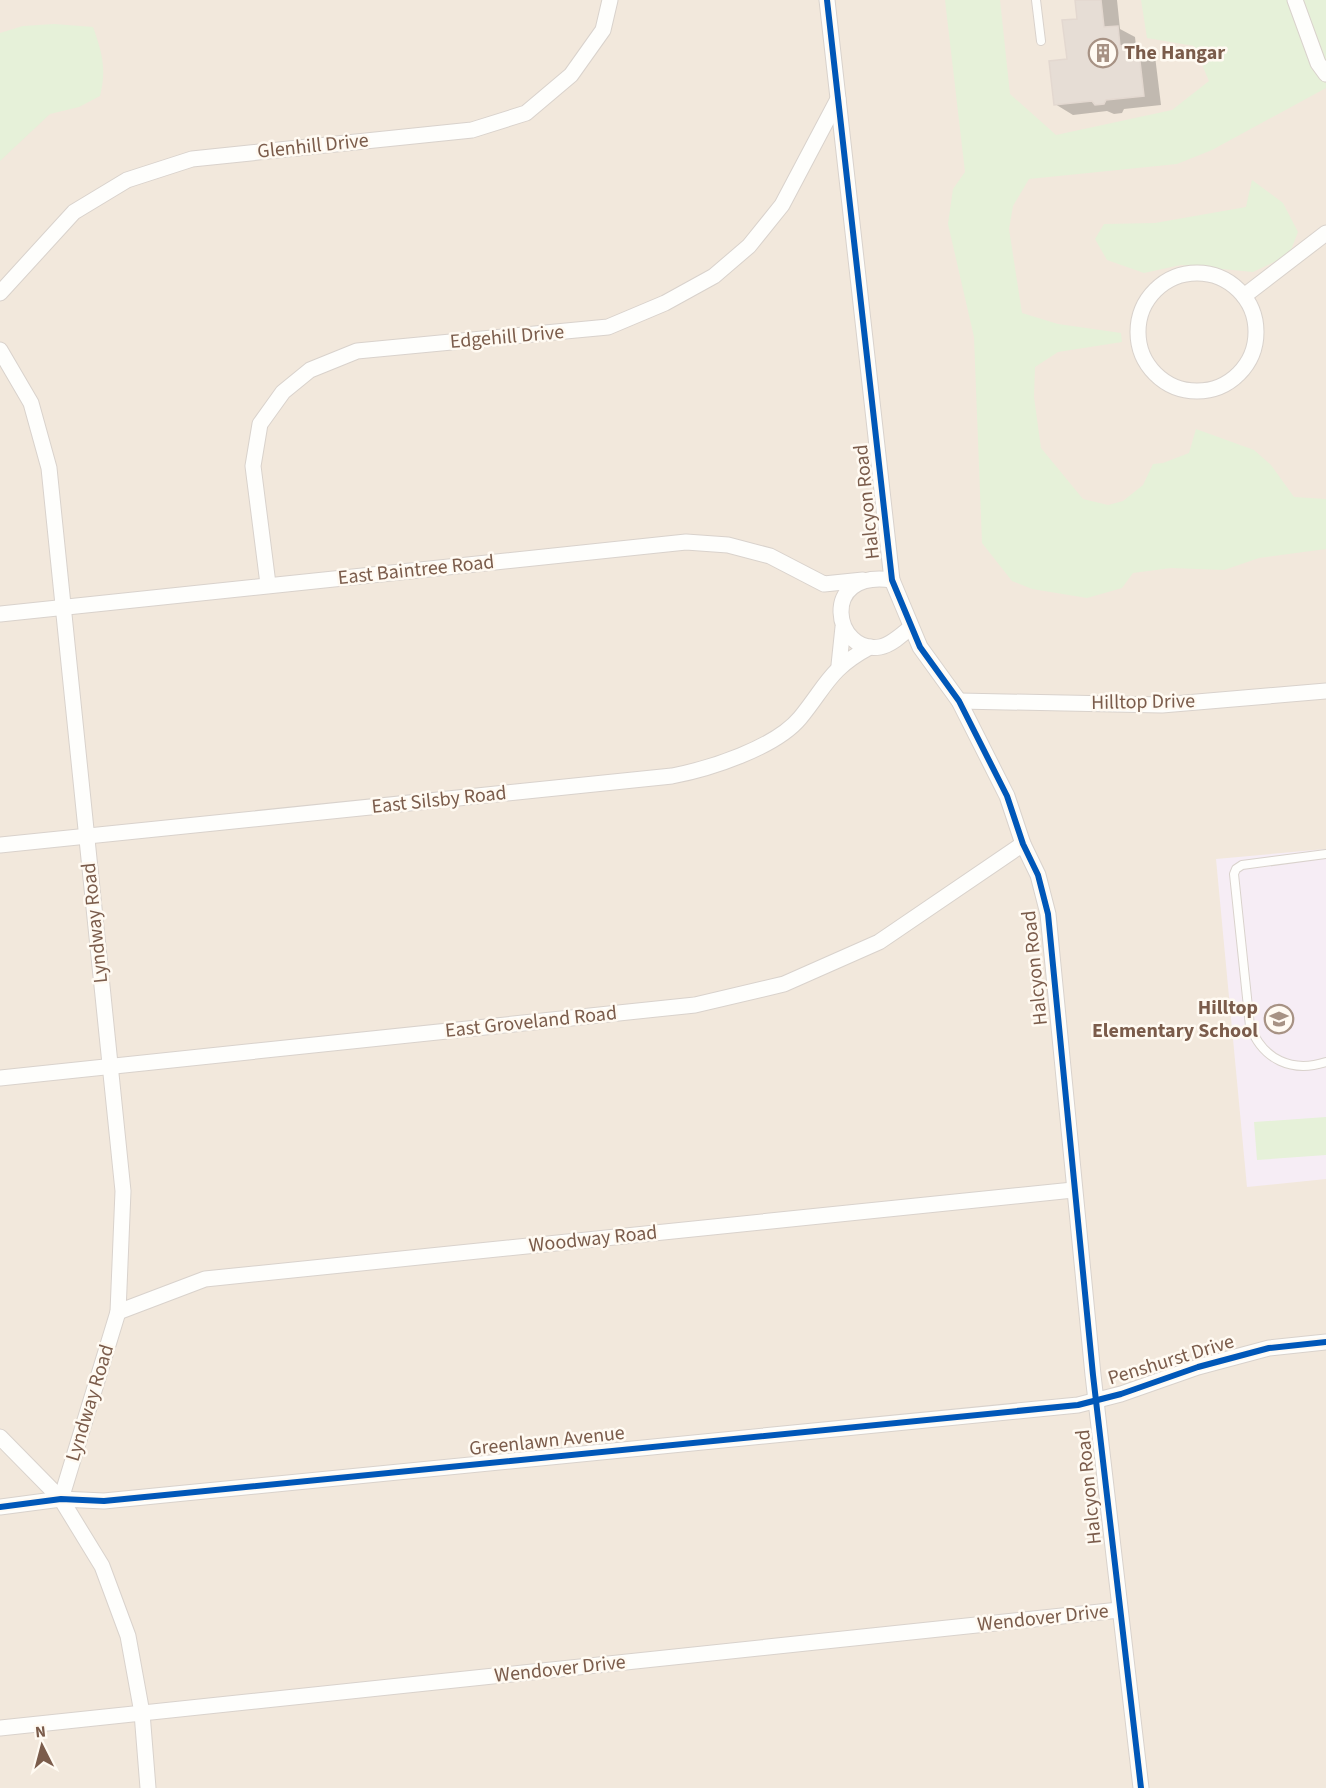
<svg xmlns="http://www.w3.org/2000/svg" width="1326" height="1788" font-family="'Source Sans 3',sans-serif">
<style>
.residential{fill:#f2e8dc}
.education{fill:#f6edf5}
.green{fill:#e6f1d9}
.shadow{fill:#0003}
.building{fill:#e6ddd5;stroke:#e3d8d0;stroke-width:1.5}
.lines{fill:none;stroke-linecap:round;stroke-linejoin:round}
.service-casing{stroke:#d9d2cc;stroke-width:10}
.minor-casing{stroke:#d9d2cc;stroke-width:17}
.service{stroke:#fefefc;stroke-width:8}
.minor{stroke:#fefefc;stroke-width:15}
.cycleway-casing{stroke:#fffaf2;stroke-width:10}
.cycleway{stroke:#0057b8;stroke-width:6}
.labels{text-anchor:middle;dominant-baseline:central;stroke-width:5;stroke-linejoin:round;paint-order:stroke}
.poi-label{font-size:20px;font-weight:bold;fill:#7b5c4b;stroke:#fffaf2;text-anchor:start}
.street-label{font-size:20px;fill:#7b5c4b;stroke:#fffaf2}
</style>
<rect width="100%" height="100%" fill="#f9f5ee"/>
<!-- residential -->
<rect class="residential" x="0" y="0" width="1326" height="1788"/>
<!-- education -->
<path class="education" d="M1326,849V1179L1247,1187L1216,859Z"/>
<!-- green -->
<g class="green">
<path d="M945,0H1000L1010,94L1056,135L1172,110L1209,81L1194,46L1147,38L1141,0H1326V88L1212,150L1177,164L1029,179L1013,206L1009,229L1022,313L1058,324L1121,333L1122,342L1058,352L1035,367L1034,397L1041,448L1083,499L1108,505L1123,501L1143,485L1153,464L1163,463L1189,453L1196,429L1254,450L1271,465L1294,497L1326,499V549L1259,558L1224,570L1171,568L1133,573L1122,588L1087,598L1032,589L1012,581L982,543L974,337L948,224L953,189L965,172Z"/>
<path d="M54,24L93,27C102,52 107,70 100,96L79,107L50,114L0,161V33L23,26Z"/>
<path d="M1252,180L1283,203L1298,232L1289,255L1253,272L1181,265L1144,273L1107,260L1095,239L1104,224L1155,223L1246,207Z"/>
<path d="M1326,1117V1155L1257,1160L1254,1122Z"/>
</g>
<!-- shadow -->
<path class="shadow" d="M1077,0H1117L1120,29L1135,37L1136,46L1155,56L1161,105L1124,109L1122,113L1114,114L1107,111L1073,115L1055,104L1079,20Z"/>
<!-- building -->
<path class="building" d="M1075,0H1101L1104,27L1118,26L1120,46L1138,44L1144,96L1106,100L1104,104L1095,105L1092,101L1054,105L1049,61L1067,59L1062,20L1077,19Z"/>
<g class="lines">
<!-- service casing -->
<g class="service-casing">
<g id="service">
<path d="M1036,0L1041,41"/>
<path d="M1326,854L1242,865L1236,869L1234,874L1250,1026C1263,1060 1292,1073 1326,1062"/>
</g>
</g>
<!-- minor casing -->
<g class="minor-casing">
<g id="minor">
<path d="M827,0L892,580L920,647L959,701L1007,796L1023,844L1038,875L1048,914L1093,1375L1141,1788"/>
<path d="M1295,0L1318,63L1326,74"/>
<circle cx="1197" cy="332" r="59"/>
<path d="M0,293L74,212L127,180L192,159L472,130L526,113L571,75L603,30L610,0"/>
<path d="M1244,296L1326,233"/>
<path d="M0,350L31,403L49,468L123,1191L118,1312L61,1499"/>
<path d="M892,580C818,569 834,655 880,647C891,645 903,634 911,627"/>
<path d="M268,584L253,466L260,424L283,392L310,370L357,351L608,327L665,303L714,276L749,246L782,205L838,99"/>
<path d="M0,614L686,542L728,545L770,556L824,584L863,580"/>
<path d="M839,665L843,627"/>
<path d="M959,701L1162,705L1326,691"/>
<path d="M0,845L672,776C709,769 775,748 800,718C827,685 829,669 870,647"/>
<path d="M0,1078L695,1005L784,984L879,942L1023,844"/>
<path d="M118,1312L205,1279L1073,1190"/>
<path d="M0,1437L61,1499L102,1566L128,1636L142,1713L148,1788"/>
<path d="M0,1507L61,1499L104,1501L1078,1405L1121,1394L1198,1367L1269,1348L1326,1342"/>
<path d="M0,1728L1119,1610"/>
</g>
</g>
<!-- service -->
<use href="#service" class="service"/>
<!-- minor -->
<use href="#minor" class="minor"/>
<!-- cycleway casing -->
<g class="cycleway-casing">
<g id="cycleway">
<path d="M827,0L892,580L920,647L959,701L1007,796L1023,844L1038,875L1048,914L1093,1375L1141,1788"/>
<path d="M0,1507L61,1499L104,1501L1078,1405L1121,1394L1198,1367L1269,1348L1326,1342"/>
</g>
</g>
<!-- cycleway -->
<use href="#cycleway" class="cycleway"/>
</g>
<!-- icons -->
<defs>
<g id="building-ring" transform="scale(1.5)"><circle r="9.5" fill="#fffaf2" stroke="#a79284" stroke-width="1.5"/><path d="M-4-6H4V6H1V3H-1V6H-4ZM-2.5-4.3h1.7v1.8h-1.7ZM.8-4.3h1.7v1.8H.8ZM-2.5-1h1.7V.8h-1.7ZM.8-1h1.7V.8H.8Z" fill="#a79284"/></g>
<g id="school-ring" transform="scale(1.5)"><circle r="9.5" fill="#fffaf2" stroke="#a79284" stroke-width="1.5"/><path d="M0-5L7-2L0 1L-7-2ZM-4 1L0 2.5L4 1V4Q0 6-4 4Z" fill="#a79284"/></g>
</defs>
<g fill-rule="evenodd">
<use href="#building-ring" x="1103" y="53"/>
<use href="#school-ring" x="1279" y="1019"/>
</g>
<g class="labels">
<!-- poi labels -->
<g class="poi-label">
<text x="1124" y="53">The Hangar</text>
<text x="1258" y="1008" text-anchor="end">Hilltop<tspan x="1258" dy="23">Elementary School</tspan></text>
</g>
<!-- street labels -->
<g class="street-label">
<text transform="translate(313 146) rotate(-6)">Glenhill Drive</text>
<text transform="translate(507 337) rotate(-5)">Edgehill Drive</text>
<text transform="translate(867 502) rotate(-96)">Halcyon Road</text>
<text transform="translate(416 570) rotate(-6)">East Baintree Road</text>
<text transform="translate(1143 702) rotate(-1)">Hilltop Drive</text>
<text transform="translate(439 800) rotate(-6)">East Silsby Road</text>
<text transform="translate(95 923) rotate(-96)">Lyndway Road</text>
<text transform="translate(1035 968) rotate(-96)">Halcyon Road</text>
<text transform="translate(531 1022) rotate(-6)">East Groveland Road</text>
<text transform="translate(593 1239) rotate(-6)">Woodway Road</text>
<text transform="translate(1171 1360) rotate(-17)">Penshurst Drive</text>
<text transform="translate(90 1403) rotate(-73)">Lyndway Road</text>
<text transform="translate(547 1441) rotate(-6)">Greenlawn Avenue</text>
<text transform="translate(1089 1487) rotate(-96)">Halcyon Road</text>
<text transform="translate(1043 1618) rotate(-6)">Wendover Drive</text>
<text transform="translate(560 1669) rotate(-6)">Wendover Drive</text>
</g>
</g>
<!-- north arrow -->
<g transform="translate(42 1746) rotate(354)" stroke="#fffaf2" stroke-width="4.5" paint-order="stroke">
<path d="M0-4.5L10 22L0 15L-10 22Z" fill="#7b5c4b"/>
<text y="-9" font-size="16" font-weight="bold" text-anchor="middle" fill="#7b5c4b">N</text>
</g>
</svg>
